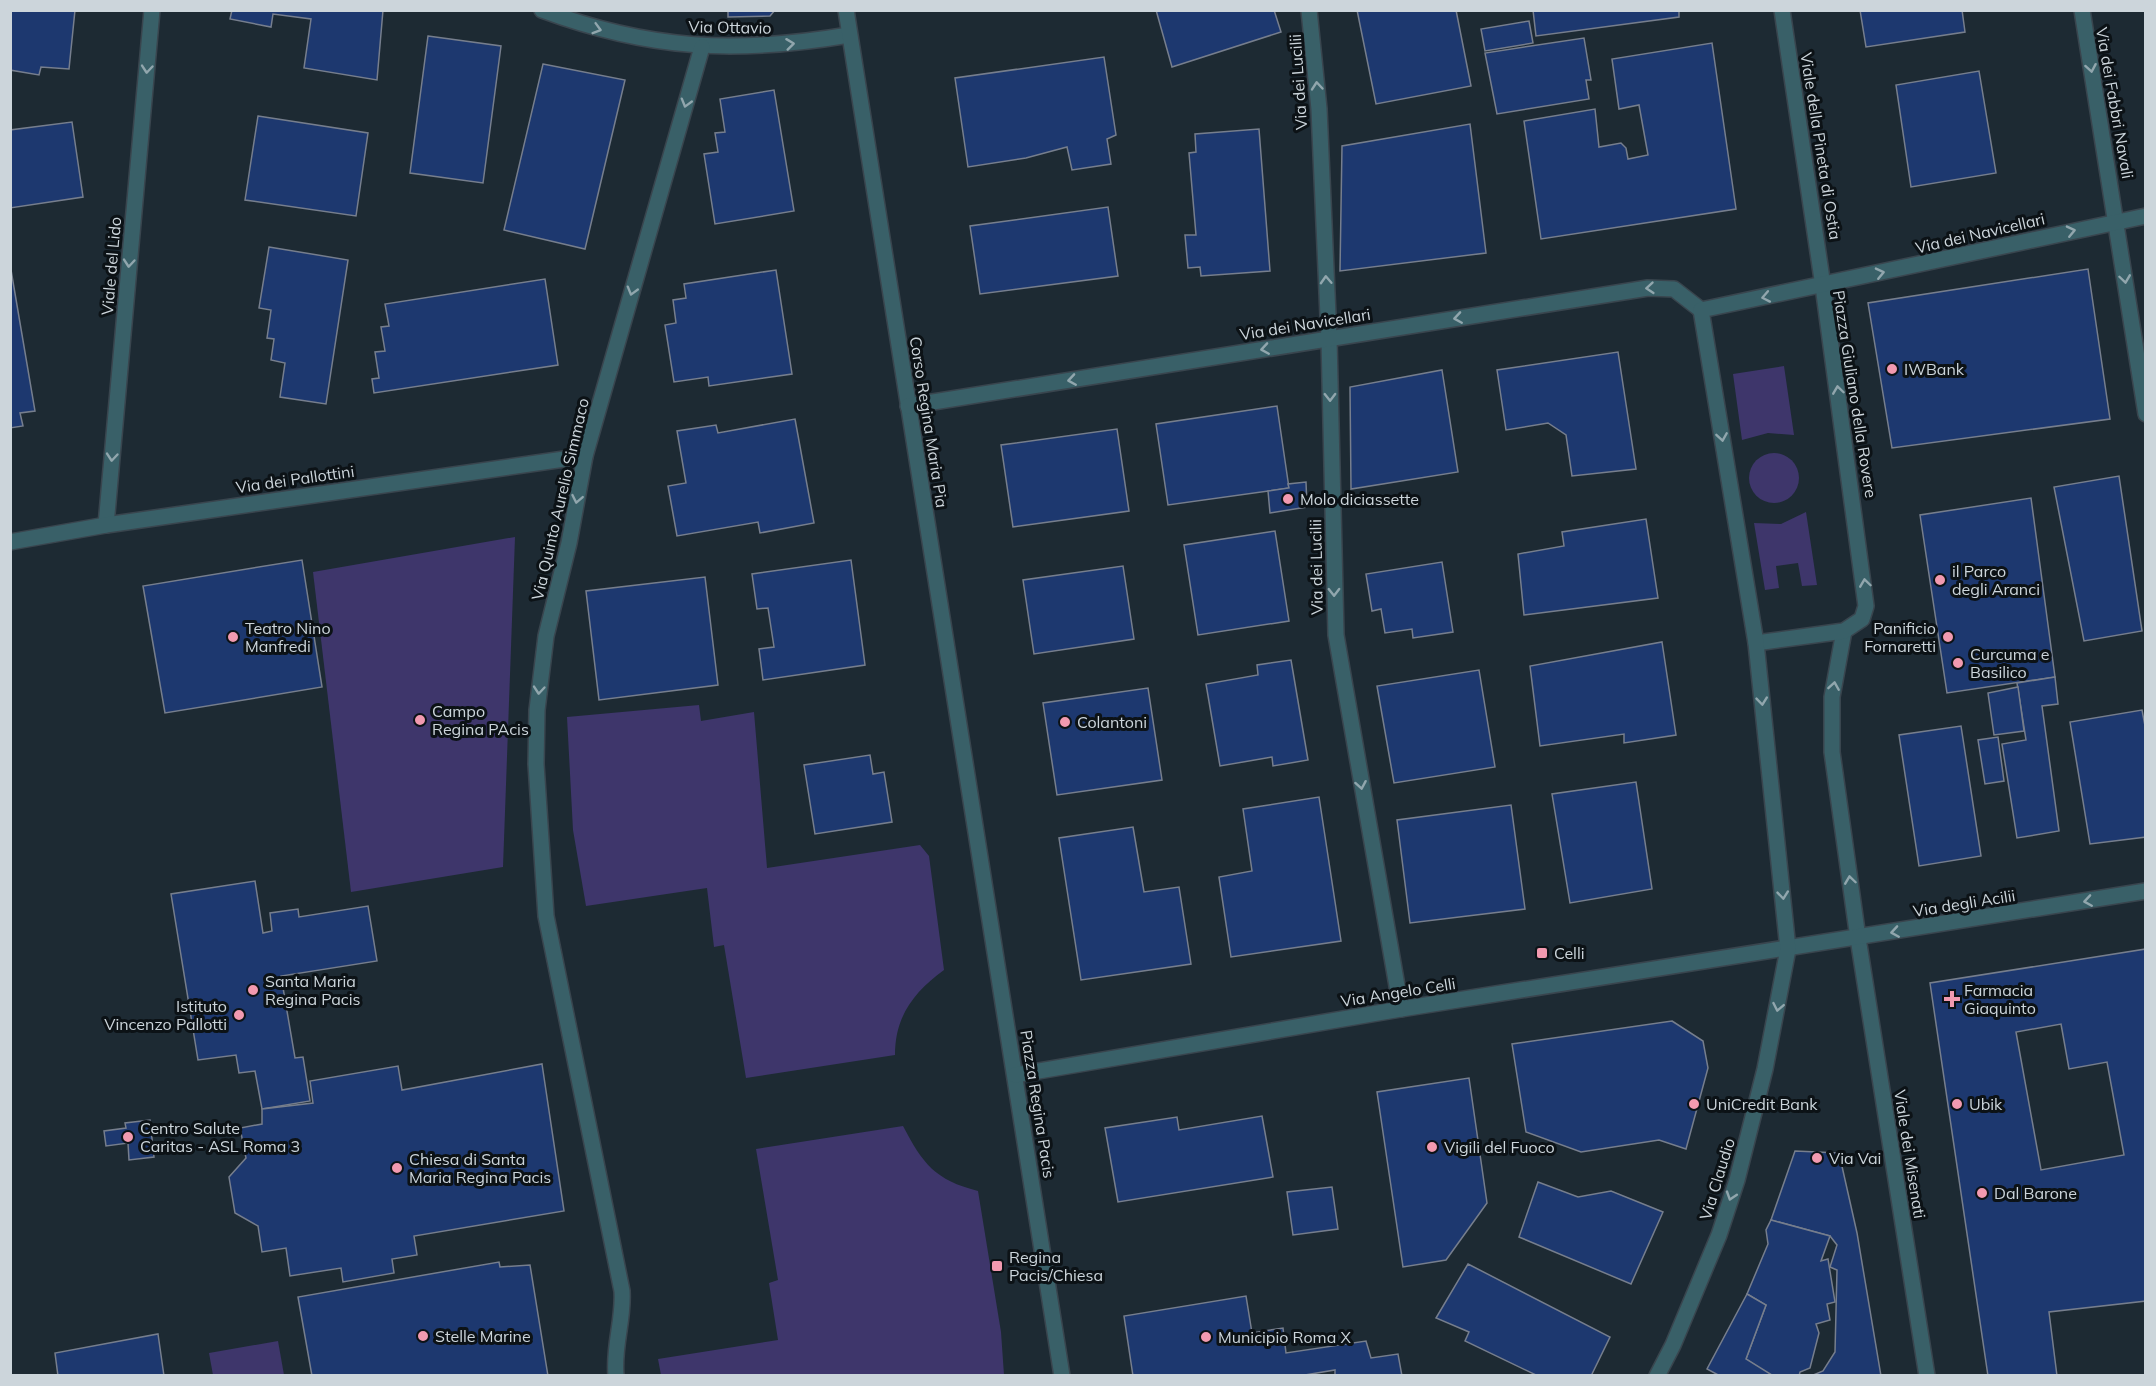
<svg xmlns="http://www.w3.org/2000/svg" width="2156" height="1386" font-family="Mulish,sans-serif">
<style>
.green{fill:#3e366b}
.building{fill:#1d386f;stroke:#767e8d;stroke-width:1.5;fill-rule:evenodd}
.lines{fill:none;stroke-linecap:round;stroke-linejoin:round}
.minor-casing{stroke:#39454e;stroke-width:18}
.minor{stroke:#396068;stroke-width:15}
.oneway{stroke:#91a6ad}
.poi-dot{fill:#f29ab0;stroke:#0c1216;stroke-width:2}
.labels{text-anchor:middle;dominant-baseline:central;stroke-width:6;stroke-linejoin:round;paint-order:stroke}
.street-label{font-size:16px;fill:#ccd5db;stroke:#0c1216}
.poi-label{font-size:16px;fill:#ccd5db;stroke:#0c1216;text-anchor:start}
</style>
<rect width="100%" height="100%" fill="#1d2a33"/>
<!-- green -->
<g class="green">
<path d="M1784,366L1794,435L1768,433L1742,440L1733,374Z"/>
<circle cx="1774" cy="478" r="25"/>
<path d="M1806,512L1817,585L1802,586L1798,563L1776,566L1779,588L1765,590L1754,523L1781,524Z"/>
<path d="M515,537L503,867L351,892L313,572Z"/>
<path d="M699,705L701,721L754,712L767,868L920,845L929,856L944,970C914,992 895,1016 895,1055L746,1078L724,945L714,947L707,888L586,906L573,830L567,717Z"/>
<path d="M903,1126C923,1164 935,1180 978,1191L1001,1332L1004,1375H661L658,1359L778,1340L769,1283L778,1280L756,1149Z"/>
<path d="M278,1341L284,1375H213L209,1353Z"/>
</g>
<!-- building -->
<g class="building">
<path d="M10,10H75L69,69L41,67L39,75L10,70Z"/>
<path d="M232,10H383L377,80L304,68L311,19L273,14L271,27L230,19Z"/>
<path d="M728,10H775L770,16L728,17Z"/>
<path d="M1156,10H1274L1281,32L1172,67Z"/>
<path d="M1357,10H1456L1471,86L1376,104Z"/>
<path d="M1533,10H1679V17L1536,36Z"/>
<path d="M1860,10H1962L1965,32L1866,47Z"/>
<path d="M1529,21L1533,43L1485,51L1481,29Z"/>
<path d="M428,36L501,46L483,183L410,173Z"/>
<path d="M1584,38L1591,80H1586L1589,99L1497,114L1485,53Z"/>
<path d="M1712,43L1736,209L1541,239L1524,121L1595,109L1599,147L1621,143L1626,148L1628,159L1648,155L1639,105L1619,109L1612,59Z"/>
<path d="M1104,57L1116,135L1107,139L1111,164L1072,170L1067,147L1026,158L968,167L955,78Z"/>
<path d="M543,64L625,80L585,249L504,230Z"/>
<path d="M1979,71L1996,173L1911,187L1896,85Z"/>
<path d="M774,90L794,211L715,224L704,154L718,152L715,133L725,132L720,99Z"/>
<path d="M258,116L368,133L356,216L245,200Z"/>
<path d="M72,122L83,197L10,208V130Z"/>
<path d="M1470,124L1486,253L1340,271L1342,146Z"/>
<path d="M1259,129L1270,271L1201,276L1200,267L1188,268L1185,235H1196L1189,153L1196,152L1195,134Z"/>
<path d="M1108,207L1118,276L980,294L970,226Z"/>
<path d="M269,247L348,260L326,404L280,397L285,363L271,360L274,339L267,338L271,310L259,308Z"/>
<path d="M10,264L35,411L20,413L23,426L10,428Z"/>
<path d="M2088,269L2110,419L1892,448L1868,303Z"/>
<path d="M776,270L792,374L709,386L708,377L674,382L665,325L676,323L673,300L686,298L684,284Z"/>
<path d="M545,279L558,365L374,393L372,379L379,378L375,352L385,351L381,327L389,326L385,304Z"/>
<path d="M1618,352L1636,469L1572,476L1566,435L1548,423L1506,430L1497,370Z"/>
<path d="M1442,370L1458,472L1351,489L1350,387Z"/>
<path d="M1277,406L1289,488L1168,505L1156,424Z"/>
<path d="M795,419L814,523L760,533L758,522L677,536L668,486L686,483L677,431L716,425L718,433Z"/>
<path d="M1117,429L1129,511L1013,527L1001,445Z"/>
<path d="M2119,476L2142,631L2084,641L2054,487Z"/>
<path d="M1306,482L1307,507L1270,513L1268,491L1289,488L1288,484Z"/>
<path d="M2031,498L2055,677L1947,693L1920,515Z"/>
<path d="M1646,519L1658,598L1524,615L1518,554L1564,546L1562,532Z"/>
<path d="M1275,531L1289,621L1198,635L1184,545Z"/>
<path d="M302,560L322,687L165,713L143,586Z"/>
<path d="M851,560L865,665L763,680L759,649L774,647L768,608L757,609L752,574Z"/>
<path d="M1442,562L1453,632L1413,638L1412,629L1385,633L1381,609L1372,611L1366,574Z"/>
<path d="M1123,566L1134,639L1034,654L1023,580Z"/>
<path d="M705,577L718,685L599,700L586,591Z"/>
<path d="M1662,642L1676,735L1624,743V734L1540,746L1530,666Z"/>
<path d="M1291,660L1308,760L1273,766L1272,757L1220,766L1206,684L1258,675L1257,665Z"/>
<path d="M1479,670L1495,767L1394,783L1377,686Z"/>
<path d="M2055,677L2058,704L2042,706L2059,831L2017,838L2002,744L2026,740L2017,683Z"/>
<path d="M2018,687L2024,731L1994,735L1988,693Z"/>
<path d="M1148,688L1162,780L1057,795L1043,703Z"/>
<path d="M2142,710L2146,731V837L2090,844L2070,722Z"/>
<path d="M1961,726L1981,856L1919,866L1899,735Z"/>
<path d="M1998,737L2004,781L1985,784L1978,740Z"/>
<path d="M870,755L873,774L884,772L892,822L815,834L804,765Z"/>
<path d="M1636,782L1652,889L1570,903L1552,794Z"/>
<path d="M1319,797L1341,941L1231,957L1219,877L1252,871L1243,809Z"/>
<path d="M1511,805L1525,909L1410,923L1397,820Z"/>
<path d="M1133,827L1144,892L1179,887L1191,964L1081,980L1059,838Z"/>
<path d="M255,881L263,933L272,931L270,913L298,909L299,917L368,906L377,961L281,976L295,1058L303,1057L310,1101L262,1109L255,1071L239,1073L236,1055L198,1060L171,894Z"/>
<path d="M2146,949V1301L2049,1312L2057,1376H1988L1930,983ZM2061,1024L2069,1069L2107,1062L2124,1155L2041,1170L2016,1032Z"/>
<path d="M1672,1021L1703,1041L1708,1068L1686,1149L1659,1140L1581,1152L1526,1132L1512,1044Z"/>
<path d="M542,1064L564,1211L414,1236L417,1255L392,1259L394,1273L343,1282L341,1268L290,1276L286,1248L262,1252L258,1226L235,1213L229,1177L246,1158L240,1128L262,1124V1109L313,1103L310,1081L398,1066L402,1090Z"/>
<path d="M1469,1078L1487,1203L1446,1260L1403,1267L1377,1092Z"/>
<path d="M1262,1116L1273,1177L1118,1202L1105,1128L1177,1117L1179,1130Z"/>
<path d="M150,1120L154,1157L129,1160L128,1143L106,1146L104,1131L126,1128L125,1123Z"/>
<path d="M1795,1151L1839,1153L1857,1233L1881,1376H1811L1823,1371L1835,1352L1837,1270L1830,1267L1837,1245L1830,1236L1771,1220Z"/>
<path d="M1538,1182L1578,1197L1611,1191L1663,1212L1631,1284L1519,1237Z"/>
<path d="M1332,1187L1338,1229L1293,1235L1287,1192Z"/>
<path d="M1771,1220L1830,1236L1821,1261L1828,1259L1835,1302L1827,1304L1830,1320L1816,1324L1819,1333L1810,1368L1800,1372L1799,1376H1771L1746,1359L1766,1305L1747,1294L1768,1244L1766,1230Z"/>
<path d="M499,1262L500,1267L530,1265L548,1376H312L298,1297Z"/>
<path d="M1468,1264L1610,1337L1591,1376H1538L1465,1341L1469,1332L1436,1318Z"/>
<path d="M1747,1294L1766,1305L1746,1359L1772,1375L1720,1376L1707,1369Z"/>
<path d="M1246,1296L1252,1333L1283,1328L1286,1353L1366,1341L1371,1358L1398,1354L1402,1376H1335V1370L1299,1376H1133L1124,1316Z"/>
<path d="M158,1334L164,1376H58L55,1353Z"/>
</g>
<g class="lines">
<!-- minor casing -->
<g class="minor-casing">
<g id="minor">
<path d="M542,10C650,50 736,54 849,35"/>
<path d="M846,10L1062,1376"/>
<path d="M1309,10L1319,109L1329,339L1336,635L1401,1009"/>
<path d="M2082,10L2146,414"/>
<path d="M908,406L1648,288L1674,289L1701,310"/>
<path d="M106,525L152,10"/>
<path d="M10,542L106,525L585,456"/>
<path d="M1844,631L1832,697V752L1858,938L1927,1376"/>
<path d="M1756,643L1844,631L1862,619L1866,606L1823,286L1782,10"/>
<path d="M1015,1075L1401,1009L2146,891"/>
<path d="M616,1376C613,1346 624,1320 622,1291L546,916L536,764L537,710L546,636L569,543L585,456L702,47"/>
<path d="M1657,1376L1673,1345L1719,1235L1737,1180L1765,1069L1788,949L1756,643L1701,310L2146,216"/>
</g>
</g>
<!-- minor -->
<use href="#minor" class="minor"/>
</g>
<!-- one-way arrows -->
<defs><path id="oneway-chevron" d="M-2-3.5L2.5 0L-2 3.5" fill="none" stroke-width="1.6" stroke-linecap="round" stroke-linejoin="round" transform="scale(1.5)"/></defs>
<g class="oneway">
<use href="#oneway-chevron" transform="translate(597 29) rotate(16)"/>
<use href="#oneway-chevron" transform="translate(790 44) rotate(-7)"/>
<use href="#oneway-chevron" transform="translate(2091 68) rotate(80)"/>
<use href="#oneway-chevron" transform="translate(147 69) rotate(95)"/>
<use href="#oneway-chevron" transform="translate(1317 86) rotate(-95)"/>
<use href="#oneway-chevron" transform="translate(686 103) rotate(106)"/>
<use href="#oneway-chevron" transform="translate(2071 231) rotate(-13)"/>
<use href="#oneway-chevron" transform="translate(129 263) rotate(95)"/>
<use href="#oneway-chevron" transform="translate(1880 273) rotate(-13)"/>
<use href="#oneway-chevron" transform="translate(2125 279) rotate(82)"/>
<use href="#oneway-chevron" transform="translate(1326 280) rotate(-93)"/>
<use href="#oneway-chevron" transform="translate(1650 288) rotate(175)"/>
<use href="#oneway-chevron" transform="translate(632 291) rotate(106)"/>
<use href="#oneway-chevron" transform="translate(1766 297) rotate(169)"/>
<use href="#oneway-chevron" transform="translate(1458 318) rotate(171)"/>
<use href="#oneway-chevron" transform="translate(1265 349) rotate(171)"/>
<use href="#oneway-chevron" transform="translate(1072 380) rotate(171)"/>
<use href="#oneway-chevron" transform="translate(1838 390) rotate(-98)"/>
<use href="#oneway-chevron" transform="translate(1330 397) rotate(89)"/>
<use href="#oneway-chevron" transform="translate(1722 437) rotate(81)"/>
<use href="#oneway-chevron" transform="translate(112 457) rotate(95)"/>
<use href="#oneway-chevron" transform="translate(577 499) rotate(101)"/>
<use href="#oneway-chevron" transform="translate(1865 583) rotate(-98)"/>
<use href="#oneway-chevron" transform="translate(1334 592) rotate(89)"/>
<use href="#oneway-chevron" transform="translate(1834 686) rotate(-81)"/>
<use href="#oneway-chevron" transform="translate(539 690) rotate(95)"/>
<use href="#oneway-chevron" transform="translate(1762 701) rotate(84)"/>
<use href="#oneway-chevron" transform="translate(1361 785) rotate(80)"/>
<use href="#oneway-chevron" transform="translate(1850 880) rotate(-98)"/>
<use href="#oneway-chevron" transform="translate(1783 895) rotate(84)"/>
<use href="#oneway-chevron" transform="translate(2088 901) rotate(171)"/>
<use href="#oneway-chevron" transform="translate(1895 932) rotate(171)"/>
<use href="#oneway-chevron" transform="translate(1778 1007) rotate(101)"/>
<use href="#oneway-chevron" transform="translate(1731 1196) rotate(108)"/>
</g>
<!-- markers -->
<g class="poi-dot">
<circle cx="1892" cy="369" r="6"/>
<circle cx="1288" cy="499" r="6"/>
<circle cx="1940" cy="580" r="6"/>
<circle cx="233" cy="637" r="6"/>
<circle cx="1948" cy="637" r="6"/>
<circle cx="1958" cy="663" r="6"/>
<circle cx="420" cy="720" r="6"/>
<circle cx="1065" cy="722" r="6"/>
<rect x="1536" y="947" width="12" height="12" rx="3"/>
<circle cx="253" cy="990" r="6"/>
<path d="M1949 990h6v6h6v6h-6v6h-6v-6h-6v-6h6z"/>
<circle cx="239" cy="1015" r="6"/>
<circle cx="1694" cy="1104" r="6"/>
<circle cx="1957" cy="1104" r="6"/>
<circle cx="128" cy="1137" r="6"/>
<circle cx="1432" cy="1147" r="6"/>
<circle cx="1817" cy="1158" r="6"/>
<circle cx="397" cy="1168" r="6"/>
<circle cx="1982" cy="1193" r="6"/>
<rect x="991" y="1260" width="12" height="12" rx="3"/>
<circle cx="423" cy="1336" r="6"/>
<circle cx="1206" cy="1337" r="6"/>
</g>
<g class="labels">
<!-- street labels -->
<g class="street-label">
<text transform="translate(730 27) rotate(1)">Via Ottavio</text>
<text transform="translate(1298 82) rotate(-94)">Via dei Lucilii</text>
<text transform="translate(2115 103) rotate(80)">Via dei Fabbri Navali</text>
<text transform="translate(1821 146) rotate(81)">Viale della Pineta di Ostia</text>
<text transform="translate(1980 233) rotate(-13)">Via dei Navicellari</text>
<text transform="translate(111 266) rotate(-85)">Viale del Lido</text>
<text transform="translate(1305 324) rotate(-9)">Via dei Navicellari</text>
<text transform="translate(1855 394) rotate(81)">Piazza Giuliano della Rovere</text>
<text transform="translate(929 422) rotate(81)">Corso Regina Maria Pia</text>
<text transform="translate(295 479) rotate(-8)">Via dei Pallottini</text>
<text transform="translate(560 499) rotate(-77)">Via Quinto Aurelio Simmaco</text>
<text transform="translate(1316 567) rotate(-91)">Via dei Lucilii</text>
<text transform="translate(1964 903) rotate(-9)">Via degli Acilii</text>
<text transform="translate(1398 992) rotate(-9)">Via Angelo Celli</text>
<text transform="translate(1038 1104) rotate(81)">Piazza Regina Pacis</text>
<text transform="translate(1910 1154) rotate(81)">Viale dei Misenati</text>
<text transform="translate(1717 1179) rotate(-73)">Via Claudio</text>
</g>
<!-- poi labels -->
<g class="poi-label">
<text x="1904" y="369">IWBank</text>
<text x="1300" y="499">Molo diciassette</text>
<text x="1952" y="571">il Parco<tspan x="1952" dy="18">degli Aranci</tspan></text>
<text x="245" y="628">Teatro Nino<tspan x="245" dy="18">Manfredi</tspan></text>
<text x="1936" y="628" text-anchor="end">Panificio<tspan x="1936" dy="18">Fornaretti</tspan></text>
<text x="1970" y="654">Curcuma e<tspan x="1970" dy="18">Basilico</tspan></text>
<text x="432" y="711">Campo<tspan x="432" dy="18">Regina PAcis</tspan></text>
<text x="1077" y="722">Colantoni</text>
<text x="1554" y="953">Celli</text>
<text x="265" y="981">Santa Maria<tspan x="265" dy="18">Regina Pacis</tspan></text>
<text x="1964" y="990">Farmacia<tspan x="1964" dy="18">Giaquinto</tspan></text>
<text x="227" y="1006" text-anchor="end">Istituto<tspan x="227" dy="18">Vincenzo Pallotti</tspan></text>
<text x="1706" y="1104">UniCredit Bank</text>
<text x="1969" y="1104">Ubik</text>
<text x="140" y="1128">Centro Salute<tspan x="140" dy="18">Caritas - ASL Roma 3</tspan></text>
<text x="1444" y="1147">Vigili del Fuoco</text>
<text x="1829" y="1158">Via Vai</text>
<text x="409" y="1159">Chiesa di Santa<tspan x="409" dy="18">Maria Regina Pacis</tspan></text>
<text x="1994" y="1193">Dal Barone</text>
<text x="1009" y="1257">Regina<tspan x="1009" dy="18">Pacis/Chiesa</tspan></text>
<text x="435" y="1336">Stelle Marine</text>
<text x="1218" y="1337">Municipio Roma X</text>
</g>
</g>
<!-- border -->
<rect width="2156" height="1386" fill="none" stroke="#ccd5db" stroke-width="24"/>
</svg>
